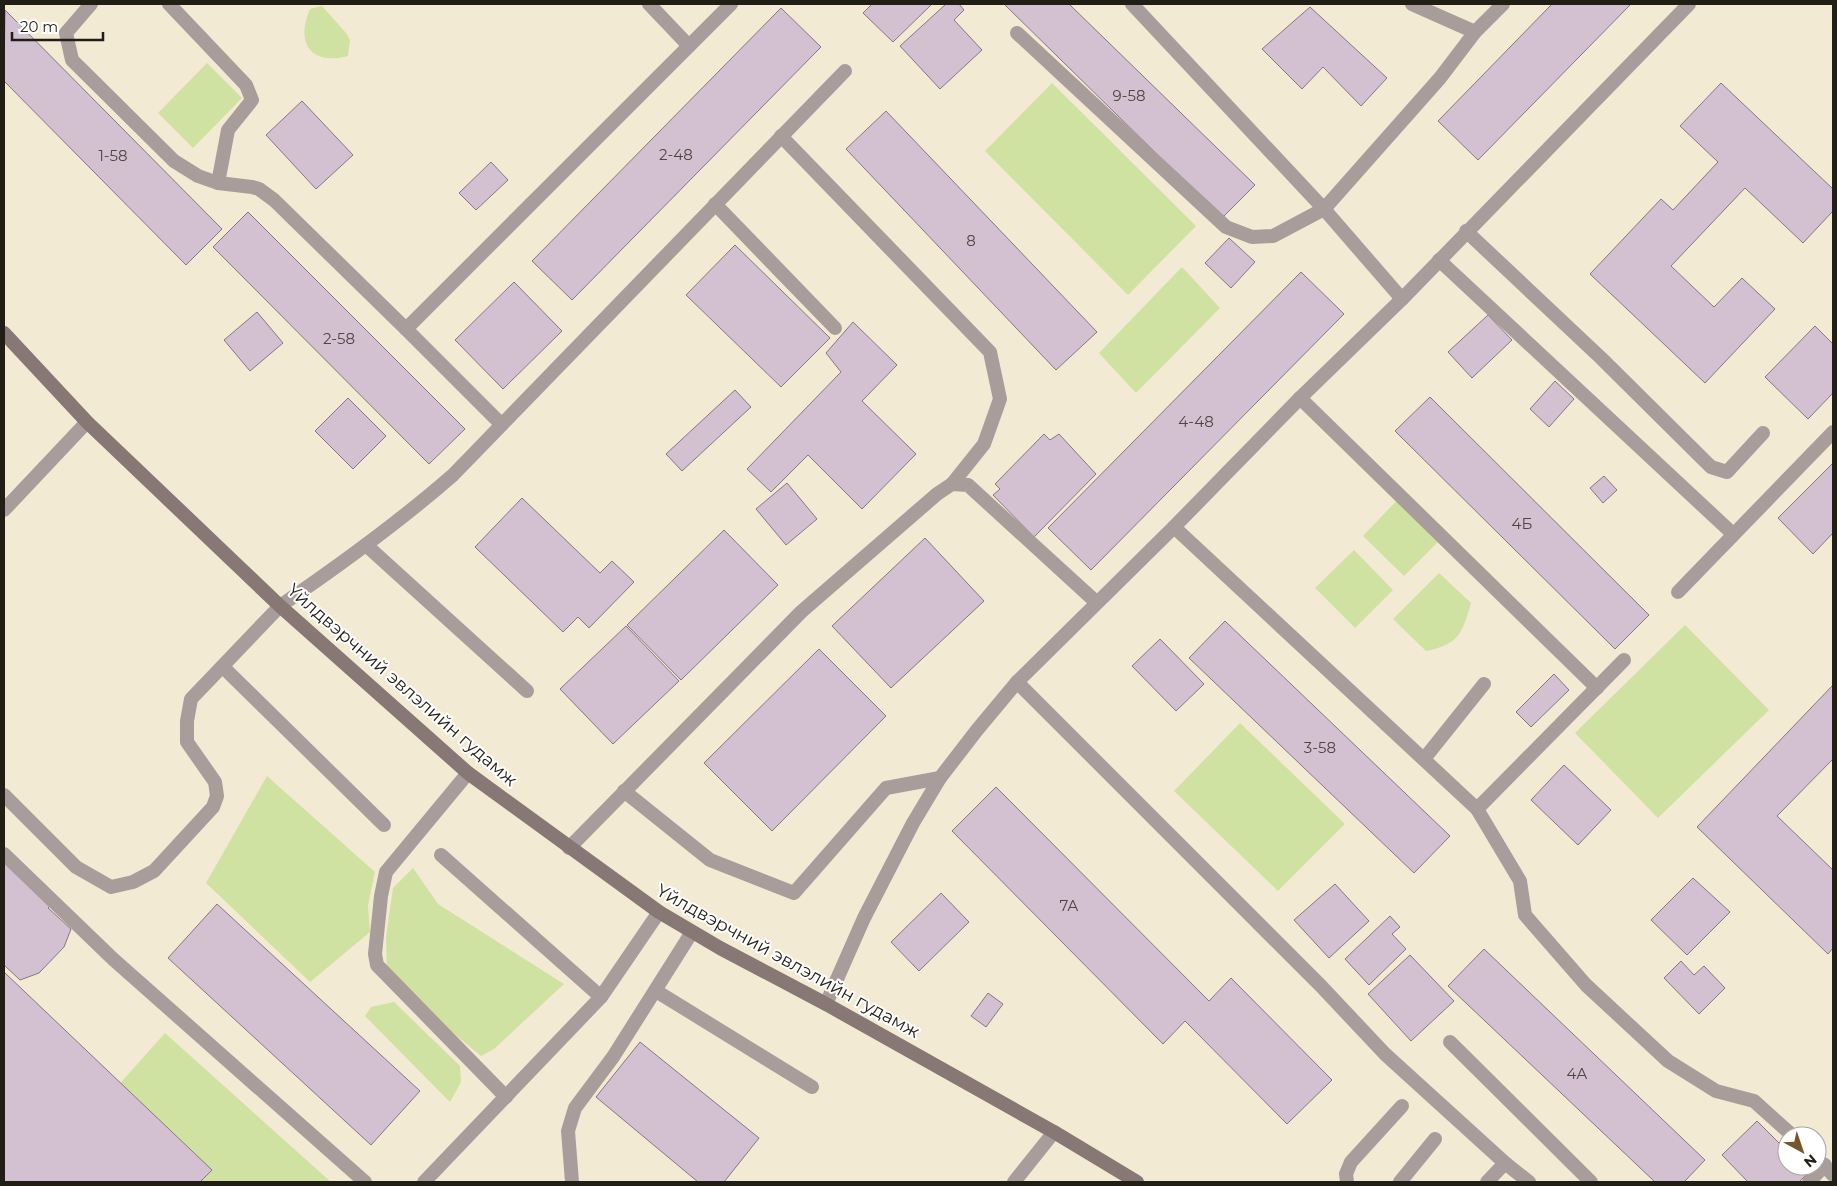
<svg xmlns="http://www.w3.org/2000/svg" width="1837" height="1186" font-family="Montserrat,sans-serif">
<style>
.green{fill:#cfe2a1}
.building{fill:#d3c0d1;stroke:#877685}
.lines{fill:none;stroke-linecap:round;stroke-linejoin:round}
.service{stroke:#a99d9b;stroke-width:14}
.minor{stroke:#a99d9b;stroke-width:14}
.secondary{stroke:#887875;stroke-width:14}
.labels{text-anchor:middle;dominant-baseline:central;stroke-width:4;stroke-linejoin:round;paint-order:stroke}
.number-label{font-size:15px;fill:#4e4645}
.street-label{font-size:18px;fill:#211e16;stroke:#fff}
</style>
<rect width="100%" height="100%" fill="#f3ead4"/>
<!-- green -->
<g class="green">
<path d="M322,6L346,33L350,40L348,56C311,66 295,43 310,9Z"/>
<path d="M207,63L242,98L193,148L158,113Z"/>
<path d="M1052,83L1196,226L1128,295L985,151Z"/>
<path d="M1182,267L1220,308L1136,393L1099,353Z"/>
<path d="M1401,496L1443,537L1404,576L1363,536Z"/>
<path d="M1354,550L1393,590L1355,628L1315,588Z"/>
<path d="M1439,573L1471,603C1462,633 1460,644 1426,651L1393,619Z"/>
<path d="M1685,625L1769,710L1658,818L1575,733Z"/>
<path d="M1240,723L1345,824L1278,891L1174,791Z"/>
<path d="M267,776L375,872L368,905L370,932L310,982L206,883Z"/>
<path d="M413,868L438,904L564,984L494,1049L481,1056L387,978L386,937L393,888Z"/>
<path d="M394,1002L460,1066L461,1082L450,1102L365,1016L371,1007Z"/>
<path d="M165,1033L331,1182H177L99,1107Z"/>
</g>
<!-- building -->
<g class="building">
<path d="M872,4H932L893,42L863,13Z"/>
<path d="M946,4H959L964,10L954,20L982,50L940,89L900,46Z"/>
<path d="M1004,4H1069L1255,185L1222,218Z"/>
<path d="M1552,4H1631L1478,160L1438,121Z"/>
<path d="M1310,7L1387,78L1361,106L1323,67L1302,89L1262,49Z"/>
<path d="M781,8L821,47L572,300L532,261Z"/>
<path d="M5,10L222,229L186,265L4,81Z"/>
<path d="M1721,83L1833,189V211L1803,243L1745,188L1671,266L1714,307L1742,278L1775,309L1705,383L1590,274L1661,199L1673,210L1718,162L1680,126Z"/>
<path d="M302,101L353,155L316,189L266,135Z"/>
<path d="M886,111L1097,332L1056,370L846,149Z"/>
<path d="M491,162L508,180L476,210L459,193Z"/>
<path d="M248,212L465,429L429,464L213,247Z"/>
<path d="M1229,238L1255,262L1231,288L1205,263Z"/>
<path d="M735,245L830,338L781,387L686,295Z"/>
<path d="M1301,272L1344,314L1091,570L1048,528Z"/>
<path d="M514,282L562,331L503,389L455,340Z"/>
<path d="M257,312L283,343L250,371L224,340Z"/>
<path d="M1488,315L1512,340L1472,378L1448,352Z"/>
<path d="M853,322L897,365L862,401L916,454L862,509L808,455L771,492L747,469L841,372L826,353Z"/>
<path d="M1815,326L1833,344V393L1808,419L1765,377Z"/>
<path d="M1555,381L1574,399L1549,427L1530,409Z"/>
<path d="M735,390L751,407L682,471L666,454Z"/>
<path d="M1430,397L1649,615L1615,649L1395,431Z"/>
<path d="M348,398L386,436L353,469L315,431Z"/>
<path d="M1044,434L1050,440L1059,434L1096,474L1034,537L993,495L1000,489L995,484Z"/>
<path d="M1833,463V533L1813,554L1778,518Z"/>
<path d="M1604,476L1617,490L1603,503L1590,488Z"/>
<path d="M787,483L817,519L786,545L756,509Z"/>
<path d="M522,498L600,573L612,561L634,582L589,628L578,617L563,632L475,547Z"/>
<path d="M724,530L778,585L681,680L627,625Z"/>
<path d="M925,538L984,601L891,688L832,626Z"/>
<path d="M1225,621L1450,836L1414,873L1189,658Z"/>
<path d="M626,626L679,681L613,744L560,689Z"/>
<path d="M1160,639L1204,684L1176,711L1132,666Z"/>
<path d="M819,649L886,716L772,831L704,763Z"/>
<path d="M1554,674L1569,690L1531,727L1516,712Z"/>
<path d="M1833,685V759L1777,816L1833,870V948L1828,954L1697,827Z"/>
<path d="M1564,765L1611,810L1578,845L1531,800Z"/>
<path d="M996,787L1209,1001L1231,978L1332,1080L1287,1124L1185,1021L1163,1044L952,831Z"/>
<path d="M4,850L57,899L48,908L71,929L64,947L39,973L20,980L4,965Z"/>
<path d="M1693,878L1730,912L1687,955L1651,920Z"/>
<path d="M1335,884L1369,921L1329,958L1294,920Z"/>
<path d="M941,893L969,922L919,971L891,942Z"/>
<path d="M217,904L420,1091L371,1145L168,958Z"/>
<path d="M1390,916L1400,927L1392,934L1406,949L1369,985L1345,959Z"/>
<path d="M1484,949L1705,1160L1684,1182H1655L1448,986Z"/>
<path d="M1410,955L1454,1001L1411,1041L1368,994Z"/>
<path d="M1681,961L1694,975L1704,966L1725,988L1699,1014L1664,978Z"/>
<path d="M4,972L212,1170L200,1182H4Z"/>
<path d="M988,993L1003,1004L986,1027L971,1016Z"/>
<path d="M640,1042L759,1138L724,1182H698L596,1097Z"/>
<path d="M1757,1121L1787,1151V1166H1802L1808,1173L1799,1182H1748L1722,1155Z"/>
</g>
<g class="lines">
<!-- service -->
<g class="service">
<path d="M169,4L246,85L252,100L228,130L218,183"/>
<path d="M649,4L689,46"/>
<path d="M1132,4L1324,209L1402,299"/>
<path d="M1412,4L1475,32"/>
<path d="M1017,33L1226,227L1252,237L1273,236L1324,209L1440,78L1475,32L1503,4"/>
<path d="M781,136L990,352L1000,399L984,444L952,484"/>
<path d="M715,204L835,328"/>
<path d="M1439,260L1733,534"/>
<path d="M1300,398L1597,688"/>
<path d="M4,510L87,422"/>
<path d="M366,545L527,691"/>
<path d="M1678,592L1833,432"/>
<path d="M223,667L384,825"/>
<path d="M1424,759L1484,684"/>
<path d="M468,773L386,872L381,896L375,954L377,965L506,1097"/>
<path d="M624,791L710,860L794,893L886,788L940,778"/>
<path d="M4,795L76,867L111,887L133,882L154,871L213,807L217,796L215,782L187,742V721L191,699L280,606"/>
<path d="M1477,809L1520,881L1525,915L1586,985L1668,1061L1716,1091L1754,1101L1793,1136"/>
<path d="M569,848L801,612L937,494L952,484L968,485L1096,602"/>
<path d="M4,854L113,959L365,1182"/>
<path d="M441,855L601,997"/>
<path d="M656,991L812,1087"/>
<path d="M1450,1042L1591,1182"/>
<path d="M1817,1158L1833,1175"/>
<path d="M424,1182L601,997L659,912"/>
<path d="M1014,1182L1054,1132"/>
<path d="M1347,1182L1346,1174L1351,1162L1402,1106"/>
<path d="M1400,1182L1435,1139"/>
<path d="M1487,1182L1505,1163"/>
<path d="M1809,1182L1825,1165"/>
</g>
<!-- minor -->
<g class="minor">
<path d="M91,4L66,33L72,60L174,161L198,176L218,183L252,187L259,189L274,200L406,329"/>
<path d="M1466,231L1601,358L1711,467L1727,472L1763,433"/>
<path d="M501,424L406,329L731,4"/>
<path d="M1174,527L1477,809L1624,660"/>
<path d="M280,606C340,565 398,523 453,475L845,71"/>
<path d="M1017,682L1321,986L1385,1054L1505,1163L1529,1182"/>
<path d="M826,1004L864,918L913,823L940,778L977,730L1017,682L1174,527L1300,398L1402,299L1689,4"/>
<path d="M572,1182L568,1131L575,1108L613,1057L692,932"/>
</g>
<!-- secondary -->
<path class="secondary" d="M4,333L87,422L280,606L468,773L659,912L720,948L826,1004L1054,1132L1137,1182"/>
</g>
<g class="labels">
<!-- number labels -->
<g class="number-label">
<text x="1129" y="95">9-58</text>
<text x="676" y="154">2-48</text>
<text x="113" y="155">1-58</text>
<text x="971" y="240">8</text>
<text x="339" y="338">2-58</text>
<text x="1196" y="421">4-48</text>
<text x="1522" y="523">4Б</text>
<text x="1320" y="747">3-58</text>
<text x="1069" y="905">7А</text>
<text x="1577" y="1073">4А</text>
</g>
<!-- street labels -->
<g class="street-label">
<text transform="translate(402 685) rotate(41)">Үйлдвэрчний эвлэлийн гудамж</text>
<text transform="translate(788 961) rotate(29)">Үйлдвэрчний эвлэлийн гудамж</text>
</g>
</g>
<!-- border -->
<rect width="1837" height="1186" fill="none" stroke="#211e16" stroke-width="10"/>
<!-- north arrow -->
<g transform="translate(1802 1151) rotate(140)"><circle r="24" fill="#ffffff" stroke="#a6a5a2"/>
<path d="M0-4L9 19L0 12L-9 19Z" fill="#74562a"/>
<text y="-8" font-size="14" font-weight="bold" text-anchor="middle" fill="#211e16">N</text>
</g>
<!-- scale -->
<path d="M12 32v8h91v-8" fill="none" stroke="#211e16" stroke-width="2.5"/>
<text x="20" y="32" font-size="15" fill="#211e16" stroke="#ffffff" stroke-width="4" paint-order="stroke">20 m</text>
</svg>
